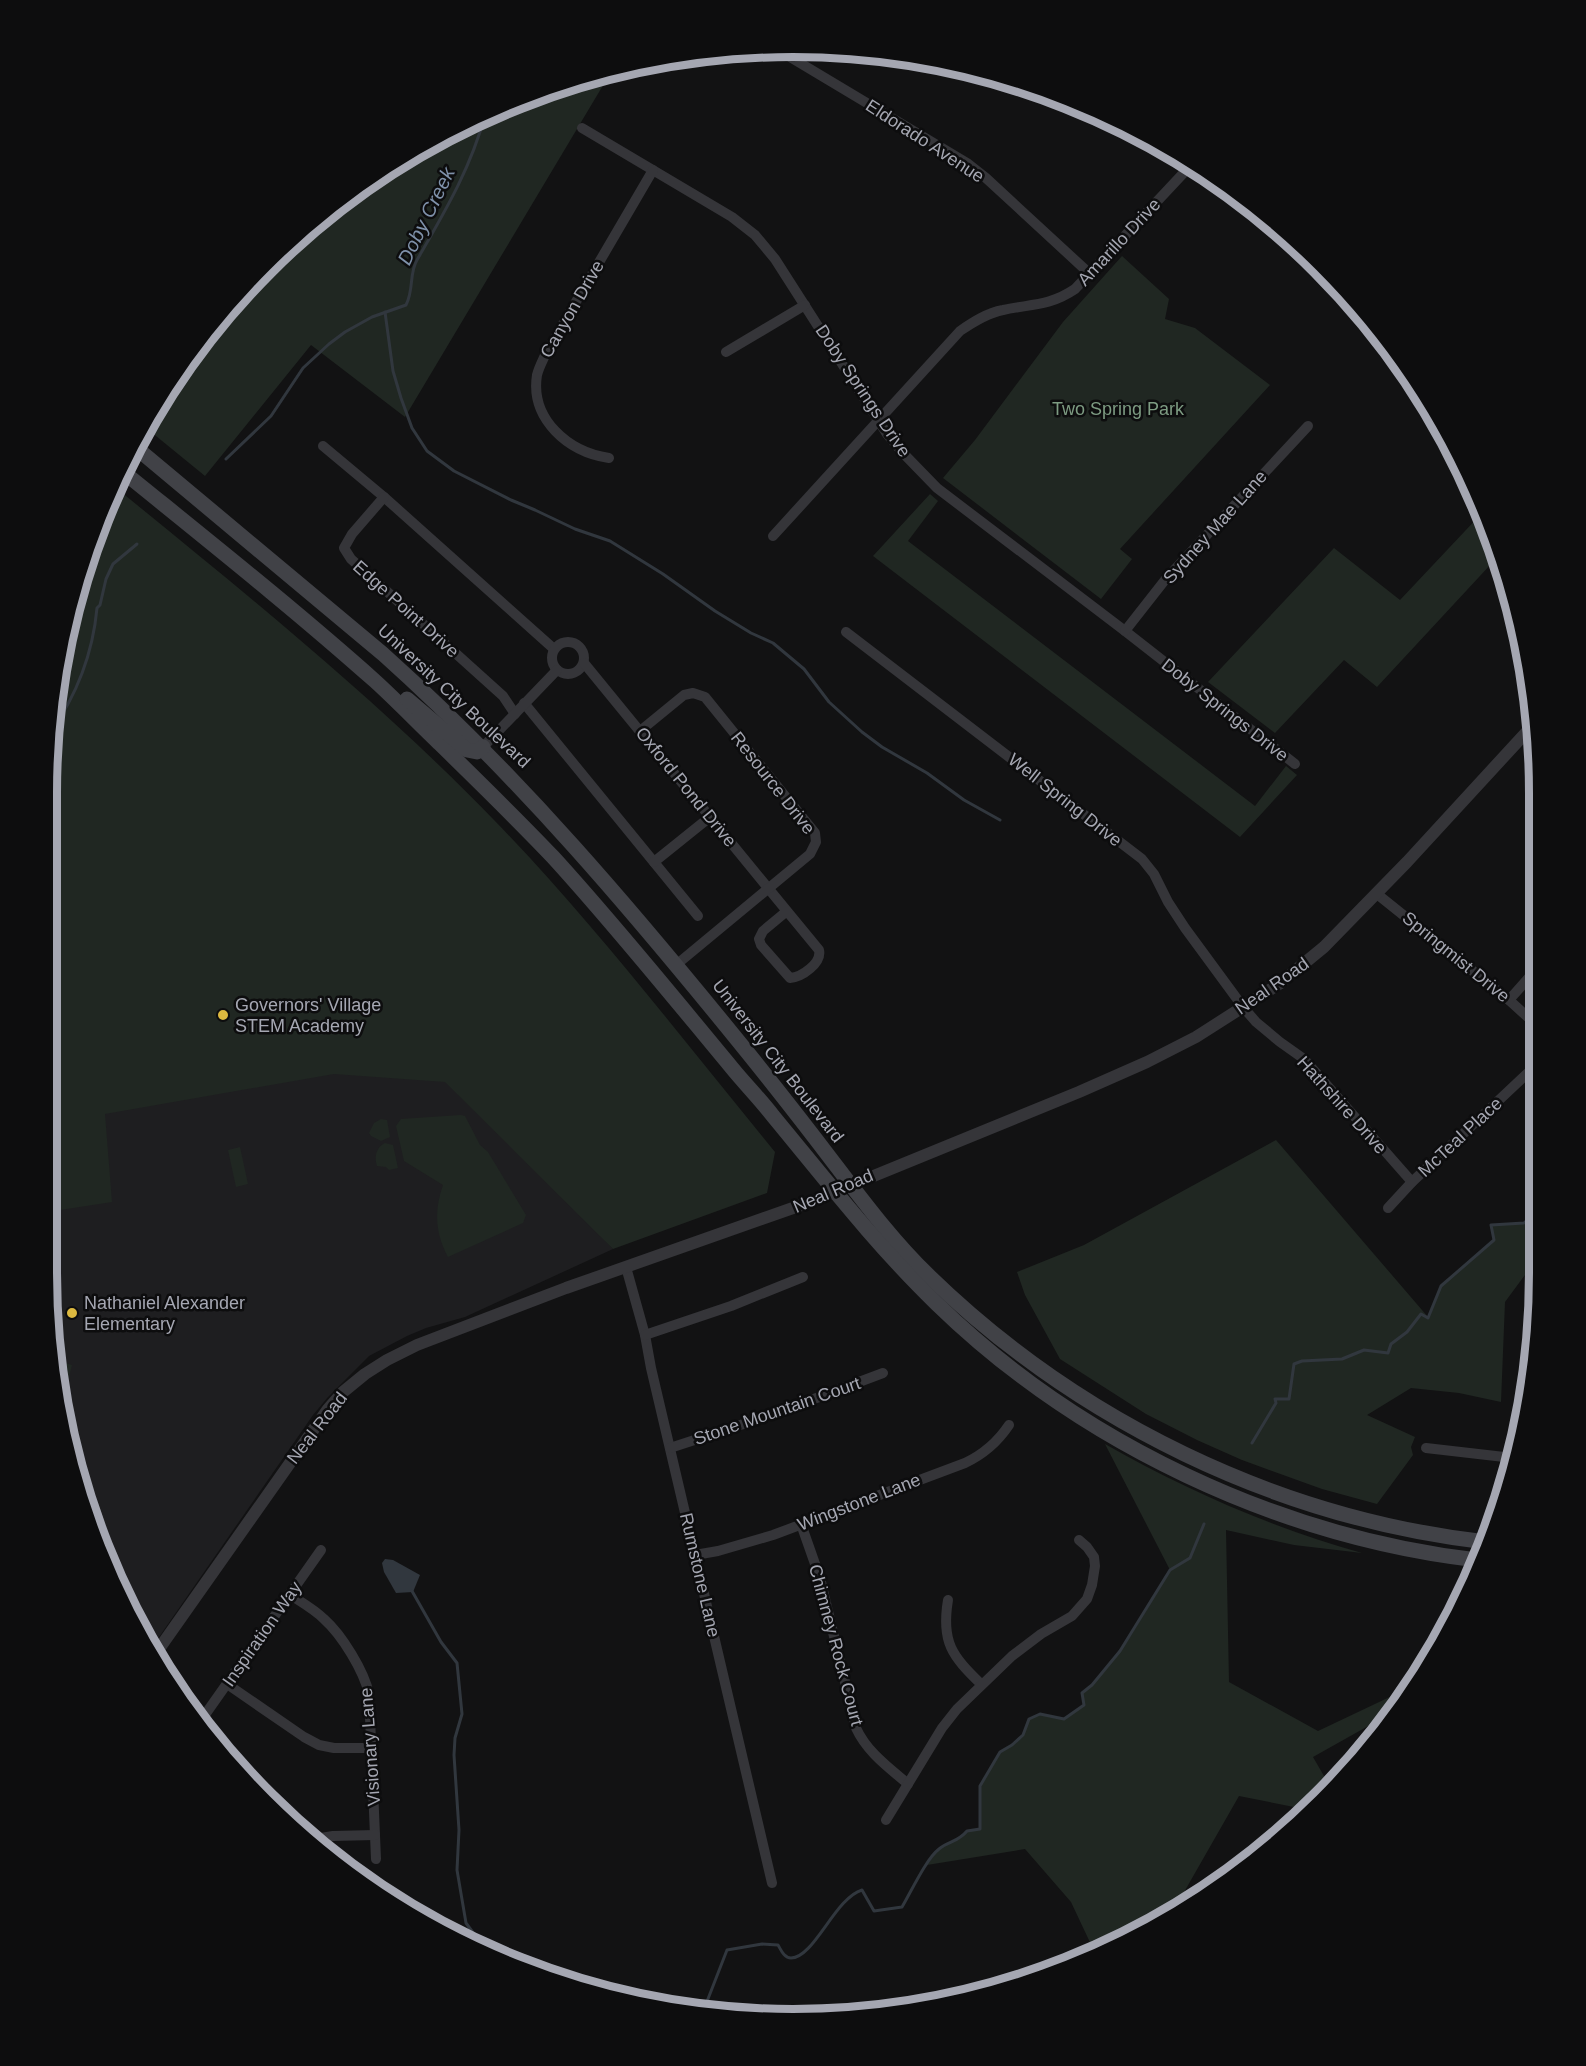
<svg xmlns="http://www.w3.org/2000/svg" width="1586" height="2066" font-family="Arial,sans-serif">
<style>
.built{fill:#1e1e20}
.green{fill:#202722}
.water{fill:#31373e}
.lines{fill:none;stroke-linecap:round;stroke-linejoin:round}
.stream{stroke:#31373e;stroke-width:3}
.minor{stroke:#353539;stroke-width:10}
.tertiary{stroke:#353539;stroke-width:12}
.secondary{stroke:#414247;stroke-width:15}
.poi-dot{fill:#ddb940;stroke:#0d0d0e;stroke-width:2}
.labels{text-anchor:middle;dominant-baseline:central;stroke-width:5;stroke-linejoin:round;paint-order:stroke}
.street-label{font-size:18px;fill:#a5a7b2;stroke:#0d0d0e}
.park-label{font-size:18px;fill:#7d9b82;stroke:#0d0d0e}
.poi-label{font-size:18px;fill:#a5a7b2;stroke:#0d0d0e;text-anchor:start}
.water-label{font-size:20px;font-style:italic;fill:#7f91aa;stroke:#0d0d0e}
.rim{fill:none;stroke:#a5a7b2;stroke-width:8}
</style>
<rect width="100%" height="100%" fill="#121213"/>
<!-- built -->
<path class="built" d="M112,701L613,1249L465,1317L426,1328L407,1336L369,1356L328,1397L313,1415L150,1650L72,1467L47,1273L48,781Z"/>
<!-- green -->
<g class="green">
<path d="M611,72L405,417L311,345L205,476L145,427L201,339L301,232L379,172L508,103Z"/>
<path d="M1122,256L1169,299L1165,319L1195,328L1270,385L1120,549L1132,559L1101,599L943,478L975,440L1063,322Z"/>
<path d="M115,487C245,593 377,699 494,820C595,924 683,1040 775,1152L767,1193L613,1249L445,1082L334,1074L105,1114L112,1202L47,1212L48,745L72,599Z"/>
<path d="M930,494L938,501L908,541L1255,806L1286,766L1297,775L1240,837L873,556Z"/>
<path d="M1481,514L1500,553L1504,572L1492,563L1377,687L1344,660L1275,733L1208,682L1334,548L1400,600Z"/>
<path d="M461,1115L465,1116L480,1145L488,1152L526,1215L523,1223L448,1257C435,1233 434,1210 443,1185L404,1161L396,1126L401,1119Z"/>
<path d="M381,1119L387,1120L390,1137L381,1141L371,1136L369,1133L374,1123Z"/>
<path d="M1276,1140L1428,1317L1441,1286L1494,1240L1491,1225L1524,1223L1533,1215V1264L1505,1302L1501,1402L1459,1393L1411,1388L1367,1415L1415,1437L1411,1447L1413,1455L1377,1504L1322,1489L1242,1460L1197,1440L1146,1414L1060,1359L1025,1295L1017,1272L1084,1245Z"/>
<path d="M385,1143L393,1145L398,1168L389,1170L386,1167L377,1166C374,1157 376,1147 385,1143Z"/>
<path d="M240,1147L248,1184L236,1187L228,1150Z"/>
<path d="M58,1361L72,1365L67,1385L62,1391Z"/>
<path d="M1105,1444C1186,1490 1272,1528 1362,1553L1294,1545L1226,1530L1229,1682L1318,1731L1415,1685L1384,1724L1373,1730L1370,1725L1313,1757L1331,1788L1321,1801L1309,1810L1239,1796L1171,1915L1123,1943L1095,1953L1071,1902L1025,1849L927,1865L939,1849L961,1838L967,1831L980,1829V1786L1000,1752L1012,1745L1023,1735L1029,1719L1040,1714L1064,1719L1084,1705L1082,1693C1121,1662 1144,1612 1170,1570Z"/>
</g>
<!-- water -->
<path class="water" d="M385,1559L393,1560L420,1575L413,1592L396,1593L384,1572L382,1563Z"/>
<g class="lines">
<!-- stream -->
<g class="stream">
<path d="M385,312L393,371L401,398L412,428L427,451L454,471L511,500L535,510L575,529L610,541L663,574L715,611L751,633L773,643L804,669L829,702L862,732L882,747L927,773L964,800L1000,820"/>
<path d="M226,459L271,416L303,368L329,344L345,332L372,317L406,305C414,290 409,273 417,260C444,213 471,168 485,115"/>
<path d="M50,732C77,696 93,652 97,608L100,605L106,579L113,564L137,544"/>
<path d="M1252,1443L1276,1403L1275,1399H1289L1294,1364L1302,1361L1342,1359L1364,1350L1388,1353L1391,1344L1407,1332L1421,1314L1428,1318L1441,1286L1494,1240L1491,1225L1524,1223L1533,1215"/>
<path d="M412,1591L441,1642L457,1663L462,1714L455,1738L454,1755L459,1830L457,1870L466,1923L482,1945"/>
<path d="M706,2004L727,1950L762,1944L778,1945C781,1950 784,1958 791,1958C814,1958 835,1898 862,1890L874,1911L902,1907C911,1892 926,1859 939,1849C949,1841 958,1842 967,1831L980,1829V1786L1000,1752L1012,1745L1023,1735L1029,1719L1040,1714L1064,1719L1084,1705L1082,1693L1092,1685L1120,1651L1170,1570L1190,1558L1204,1524"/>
<path d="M694,2007L706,2004L721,2010"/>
</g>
<!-- minor -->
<g class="minor">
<path d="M775,48L967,163L986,178L1090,274"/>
<path d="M582,128L732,217L755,235L775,259L887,434L903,453L937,488L1125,631L1295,764"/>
<path d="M726,352L805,305"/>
<path d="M323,446L384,497L554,649"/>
<path d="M609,458C568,452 530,419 537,375C539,367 543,360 546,353L653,170"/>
<path d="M384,497L352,534L344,548L351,559L503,696L515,714"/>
<path d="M773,536L960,331C973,322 987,313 1003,310C1031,304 1050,306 1075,289L1192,164"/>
<path d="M1125,631L1165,580L1308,426"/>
<path d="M846,632L1142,859L1154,874L1168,902L1185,928L1243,1007L1256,1022L1280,1042L1304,1059L1412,1182"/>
<circle cx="568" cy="658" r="16"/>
<path d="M584,663L768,888L819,950C822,963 802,977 790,978L761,945L759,939L763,931L787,911"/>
<path d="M524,703L698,916"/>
<path d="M640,731L684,695L693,693L705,697L815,833L816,842L810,854L676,965"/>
<path d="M483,747L557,670"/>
<path d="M654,862L710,817"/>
<path d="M1377,894L1509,1000L1533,1022"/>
<path d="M1509,1000L1533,973"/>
<path d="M1388,1208L1412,1182L1533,1068"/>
<path d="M626,1267L645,1335L651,1368L772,1883"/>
<path d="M645,1335L731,1306L803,1277"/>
<path d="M670,1448L774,1414L883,1373"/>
<path d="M1426,1448L1513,1458"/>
<path d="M801,1524L820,1578L856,1728C867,1752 888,1767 908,1784"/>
<path d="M695,1555L718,1551L773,1535L965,1463C984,1454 997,1443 1009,1425"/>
<path d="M289,1594C301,1602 314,1609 324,1619C342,1635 364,1671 369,1694L376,1859"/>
<path d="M948,1600C941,1642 952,1656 981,1684"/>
<path d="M227,1684L304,1737L319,1745L334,1748H371"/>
<path d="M202,1719L321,1550"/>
<path d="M256,1788L265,1800"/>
<path d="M886,1820L942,1728L957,1709L1012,1656L1041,1634L1072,1616L1087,1599L1092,1585L1095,1566L1094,1557L1087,1547L1079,1540"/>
<path d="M315,1839L333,1836L375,1835"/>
</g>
<!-- tertiary -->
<g class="tertiary">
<path d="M1202,169L1225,191L1271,224"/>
<path d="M154,1656L328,1409L343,1392L365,1374L387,1360L417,1345L566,1288L810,1202L1079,1092L1147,1062L1196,1037L1279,984L1324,947L1407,862L1533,725"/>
</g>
<!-- secondary -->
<g class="secondary">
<path d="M134,446L383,654C519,776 633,911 748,1053C777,1089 806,1126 834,1163C864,1202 892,1240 928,1275C1078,1421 1277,1518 1486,1542"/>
<path d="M121,470C206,539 293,608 375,681C397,701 418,723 439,743C478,781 516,818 553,857C615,925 673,997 732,1068C745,1084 760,1099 773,1116C826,1180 877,1246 937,1304C1080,1443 1279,1537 1477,1560"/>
<path d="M407,699L467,750L477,752L483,747"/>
</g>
</g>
<!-- markers -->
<g class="poi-dot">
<circle cx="223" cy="1015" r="6"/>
<circle cx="72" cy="1313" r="6"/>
</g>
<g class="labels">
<!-- street labels -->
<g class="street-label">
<text transform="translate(925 141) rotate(33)">Eldorado Avenue</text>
<text transform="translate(1119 242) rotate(-47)">Amarillo Drive</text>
<text transform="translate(572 309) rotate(-60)">Canyon Drive</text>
<text transform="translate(863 391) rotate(56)">Doby Springs Drive</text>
<text transform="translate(1215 527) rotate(-48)">Sydney Mae Lane</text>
<text transform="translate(406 609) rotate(42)">Edge Point Drive</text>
<text transform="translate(454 696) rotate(43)">University City Boulevard</text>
<text transform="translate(1225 710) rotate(38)">Doby Springs Drive</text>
<text transform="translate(773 783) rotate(52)">Resource Drive</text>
<text transform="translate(686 787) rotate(51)">Oxford Pond Drive</text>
<text transform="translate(1065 800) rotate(38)">Well Spring Drive</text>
<text transform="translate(1456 957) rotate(39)">Springmist Drive</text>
<text transform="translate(1272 986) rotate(-35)">Neal Road</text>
<text transform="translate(778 1061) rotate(52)">University City Boulevard</text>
<text transform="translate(1342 1105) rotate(48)">Hathshire Drive</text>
<text transform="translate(1460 1137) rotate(-43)">McTeal Place</text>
<text transform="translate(833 1191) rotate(-23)">Neal Road</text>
<text transform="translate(777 1411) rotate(-19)">Stone Mountain Court</text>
<text transform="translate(317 1428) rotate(-52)">Neal Road</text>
<text transform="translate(859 1502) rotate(-21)">Wingstone Lane</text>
<text transform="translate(700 1575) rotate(77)">Rumstone Lane</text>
<text transform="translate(262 1634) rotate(-55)">Inspiration Way</text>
<text transform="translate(836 1645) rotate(75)">Chimney Rock Court</text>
<text transform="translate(370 1747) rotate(-94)">Visionary Lane</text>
</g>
<!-- park labels -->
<g class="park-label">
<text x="1118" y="409">Two Spring Park</text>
</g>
<!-- poi labels -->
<g class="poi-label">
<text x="235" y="1005">Governors' Village<tspan x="235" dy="21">STEM Academy</tspan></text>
<text x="84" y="1303">Nathaniel Alexander<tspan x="84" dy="21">Elementary</tspan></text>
</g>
<!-- water labels -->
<g class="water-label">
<text transform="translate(426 216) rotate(-64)">Doby Creek</text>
</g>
</g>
<!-- crop -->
<path d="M0 0H1586V2066H0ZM793 57H793A736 736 0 0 1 1529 793V1273A736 736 0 0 1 793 2009H793A736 736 0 0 1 57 1273V793A736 736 0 0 1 793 57Z" fill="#0d0d0e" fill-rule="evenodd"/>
<path class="rim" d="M793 57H793A736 736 0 0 1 1529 793V1273A736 736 0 0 1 793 2009H793A736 736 0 0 1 57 1273V793A736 736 0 0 1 793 57Z"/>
</svg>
